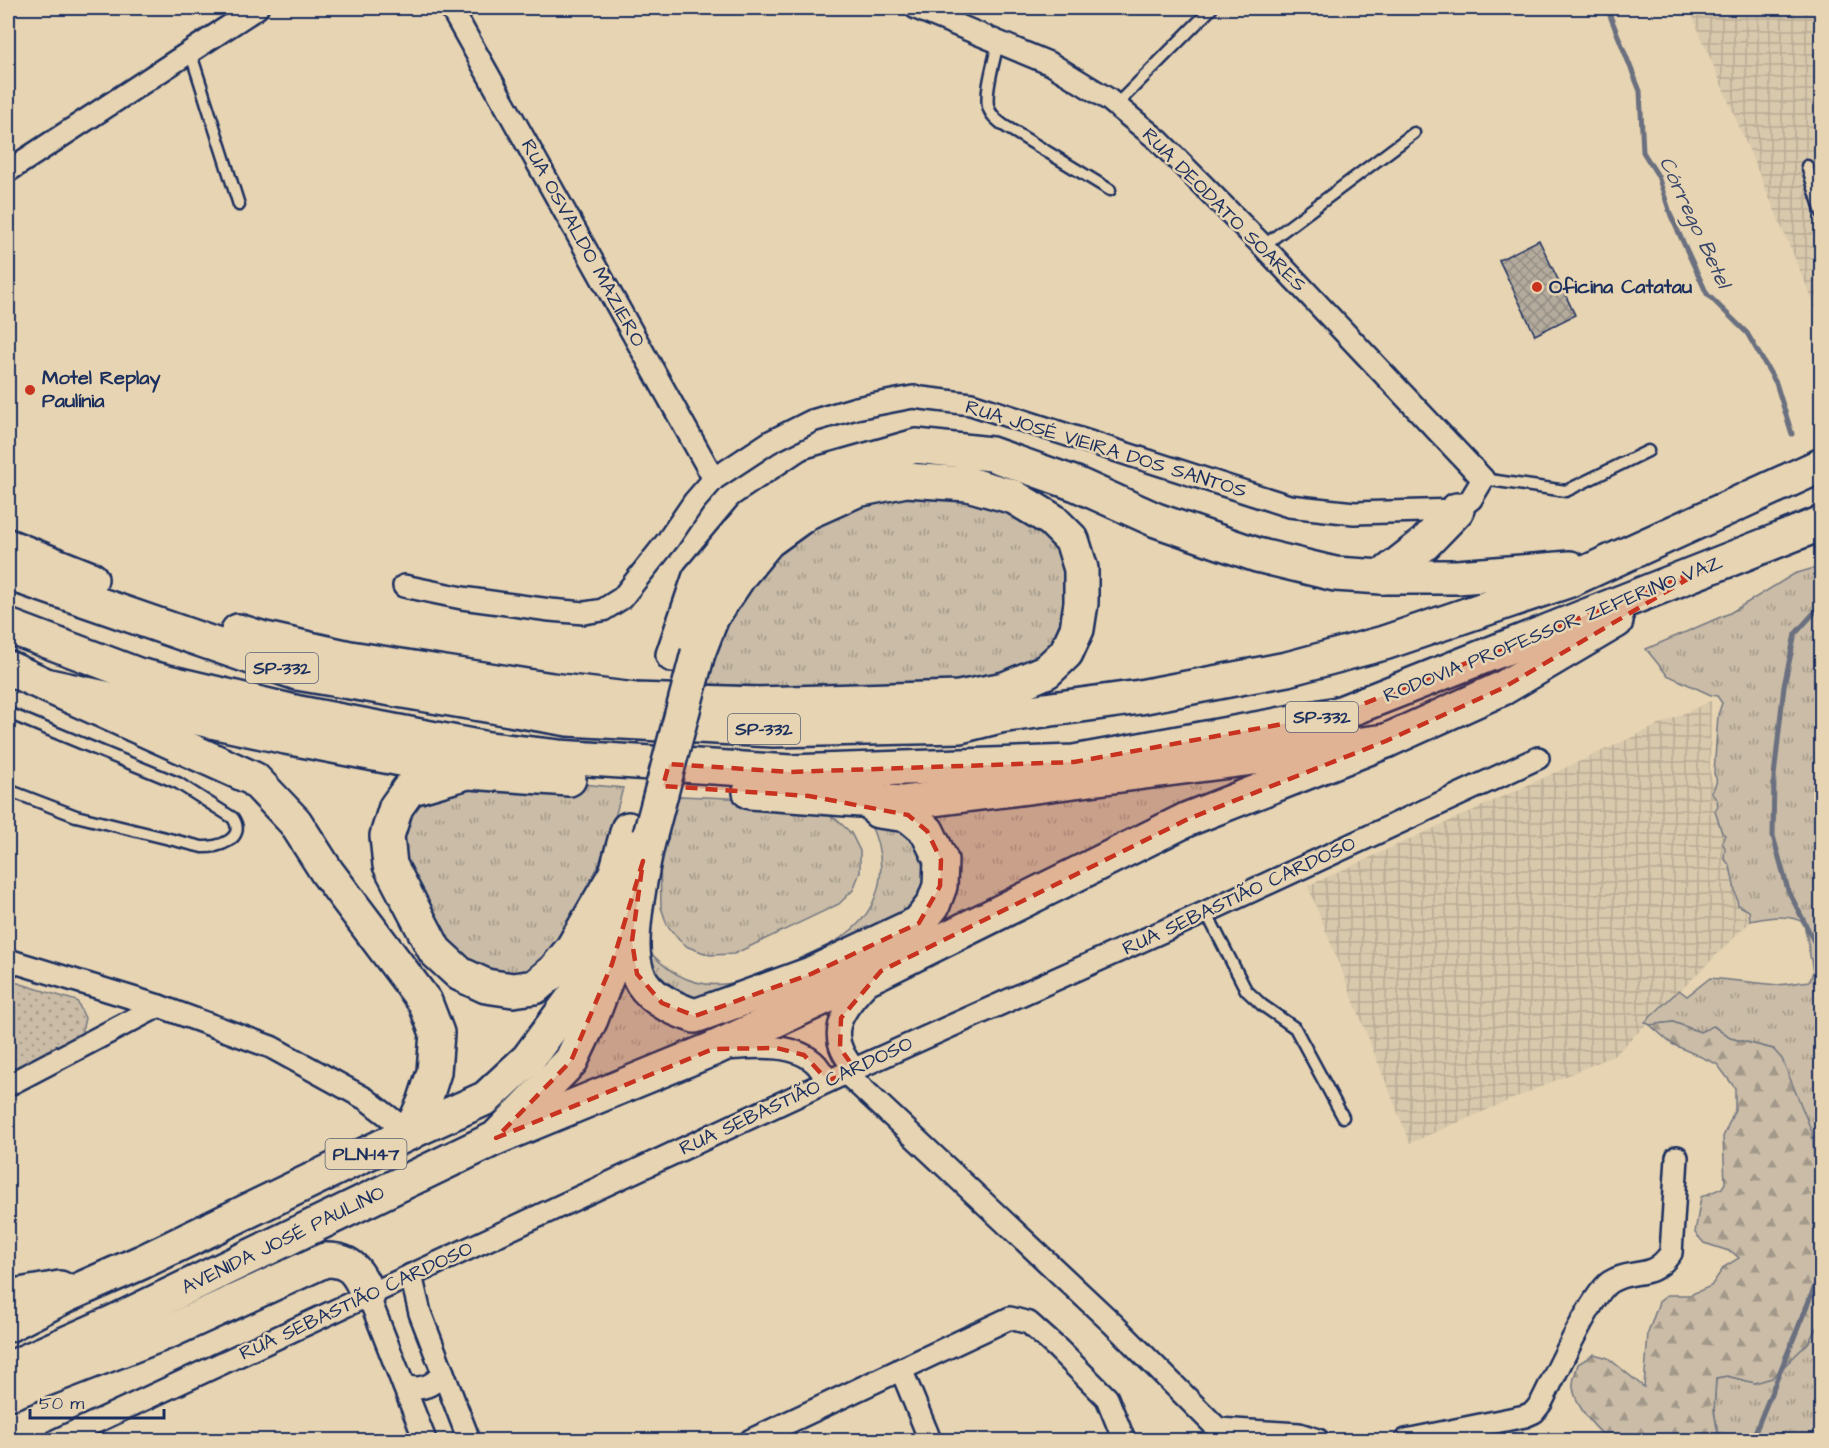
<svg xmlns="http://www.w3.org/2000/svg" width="1829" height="1448" font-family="'Architects Daughter',sans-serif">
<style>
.industrial{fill:url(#industrial-grid)}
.grass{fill:url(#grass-tufts);stroke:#727682;stroke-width:1.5}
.forest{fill:url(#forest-firs);stroke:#727682;stroke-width:1.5}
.park{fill:url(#park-dots);stroke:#727682;stroke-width:1.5}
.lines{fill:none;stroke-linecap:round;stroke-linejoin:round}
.stream{stroke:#6b707f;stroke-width:5}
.building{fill:url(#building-cross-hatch);stroke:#1b2f5e;stroke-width:1.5}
.lane-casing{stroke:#1b2f5e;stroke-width:15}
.street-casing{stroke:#1b2f5e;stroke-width:26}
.primary-casing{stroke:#1b2f5e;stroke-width:38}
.highway-casing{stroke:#1b2f5e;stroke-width:38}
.lane{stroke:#e7d4b2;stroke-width:10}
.street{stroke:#e7d4b2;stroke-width:21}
.primary{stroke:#e7d4b2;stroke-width:33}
.highway{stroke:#e7d4b2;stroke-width:33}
.highway-bridge-casing{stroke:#1b2f5e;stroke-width:38;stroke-linecap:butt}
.highway-bridge{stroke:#e7d4b2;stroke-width:33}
.marked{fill:#c8321e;fill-opacity:0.2;stroke:#c8321e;stroke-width:4.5;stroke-dasharray:12 8;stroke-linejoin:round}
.poi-dot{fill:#c8321e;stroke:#e7d4b2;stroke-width:2}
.labels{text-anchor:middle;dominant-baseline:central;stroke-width:5;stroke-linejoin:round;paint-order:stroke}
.shield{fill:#e7d4b2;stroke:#586077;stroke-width:1.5}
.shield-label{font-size:18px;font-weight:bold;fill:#1b2f5e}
.street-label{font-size:20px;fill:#1b2f5e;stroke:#e7d4b2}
.poi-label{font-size:20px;font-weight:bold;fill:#1b2f5e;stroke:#e7d4b2;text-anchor:start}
.water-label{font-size:21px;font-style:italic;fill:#364569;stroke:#e7d4b2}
</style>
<defs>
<pattern id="industrial-grid" width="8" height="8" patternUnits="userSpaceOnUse" patternTransform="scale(1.5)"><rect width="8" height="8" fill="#d8c8ac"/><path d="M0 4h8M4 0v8" fill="none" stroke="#b9ac96"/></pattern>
<pattern id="grass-tufts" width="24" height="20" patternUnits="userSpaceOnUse" patternTransform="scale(1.5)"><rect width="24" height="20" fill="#cabca6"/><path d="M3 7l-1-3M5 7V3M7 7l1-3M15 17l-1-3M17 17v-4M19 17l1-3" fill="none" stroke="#a3998a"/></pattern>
<pattern id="forest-firs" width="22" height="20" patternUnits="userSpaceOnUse" patternTransform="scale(1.5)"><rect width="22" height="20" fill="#cabca6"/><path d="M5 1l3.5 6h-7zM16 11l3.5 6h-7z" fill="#a3998a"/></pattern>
<pattern id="park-dots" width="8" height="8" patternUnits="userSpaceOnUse" patternTransform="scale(1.5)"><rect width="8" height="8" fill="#cabca6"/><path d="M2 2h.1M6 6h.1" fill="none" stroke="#a3998a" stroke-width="1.8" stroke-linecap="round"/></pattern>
<pattern id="building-cross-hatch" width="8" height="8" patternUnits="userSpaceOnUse" patternTransform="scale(1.5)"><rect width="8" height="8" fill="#b4ab9d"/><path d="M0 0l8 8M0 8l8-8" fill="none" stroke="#928c83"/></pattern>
</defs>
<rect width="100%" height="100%" fill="#e7d4b2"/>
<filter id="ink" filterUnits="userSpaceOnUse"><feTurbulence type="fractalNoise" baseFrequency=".0167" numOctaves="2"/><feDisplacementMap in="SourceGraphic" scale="12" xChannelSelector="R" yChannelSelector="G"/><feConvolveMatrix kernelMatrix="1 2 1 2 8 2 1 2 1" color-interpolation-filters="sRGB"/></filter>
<g filter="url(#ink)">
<!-- industrial -->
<g class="industrial">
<path d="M1689,8H1821V320Z"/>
<path d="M1711,701L1710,772L1749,923L1615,1055L1410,1143L1308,886Z"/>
</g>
<!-- grass -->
<g class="grass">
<path d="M905,492L994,501L1055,541L1071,586L1056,643L1013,681L878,689L704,684L708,660L752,572L832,511Z"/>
<path d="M1821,566V1217L1774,1049L1730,1038L1714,1026L1700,1032L1673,1022L1650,1025L1645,1022L1679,990L1687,996L1710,978L1778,985L1810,981L1813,971L1804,923C1789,913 1767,918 1750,921L1749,911L1738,905L1730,866L1724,858L1725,848L1722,842L1725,835L1722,833L1715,811L1718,806L1717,800L1711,793C1715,786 1719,781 1714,774L1718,715L1722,703L1717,696L1711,695L1667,675L1646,649L1730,613L1794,574Z"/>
<path d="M1354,719L1357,725L1353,735L1126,837L541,1110L644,945C692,1005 741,986 800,958C814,951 832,945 845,935C883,908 890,862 869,822L1070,775Z"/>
<path d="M477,774L623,788L606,850L559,948L530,970L518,974L506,976L460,961L405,873L401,846L407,819L421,797Z"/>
<path d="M679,796L801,801L836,819L851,833L860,851V872L853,890L839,904L734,954L710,955L688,947L679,940L667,925L661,907L660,855Z"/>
<path d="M1821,1319V1440H1719L1714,1411L1716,1378L1727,1376L1755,1383L1808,1343Z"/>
</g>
<!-- forest -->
<path class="forest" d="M1673,1022L1700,1032L1713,1026L1730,1038L1773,1049L1782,1059L1812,1132L1818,1204L1822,1217L1821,1319L1808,1343L1772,1378L1755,1383L1727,1376L1716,1378L1714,1411L1719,1440H1609C1594,1427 1577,1409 1573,1388C1572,1381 1576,1371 1578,1364L1594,1354L1608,1358L1644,1387L1648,1333L1659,1302L1668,1295H1690L1711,1286L1724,1267L1739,1258L1732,1252L1704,1243L1695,1233L1701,1197L1722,1188L1725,1183L1723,1137L1735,1109V1088L1717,1064L1672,1044L1650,1025Z"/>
<!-- park -->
<path class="park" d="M8,980L77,1001L85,1018L81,1036L8,1077Z"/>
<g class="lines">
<!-- stream -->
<g class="stream">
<path d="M1607,8L1640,91L1643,152L1658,176L1671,216L1707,294L1747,333L1776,383L1792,434"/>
<path d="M1822,604L1795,634L1784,686L1774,776L1773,836L1788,890L1822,957"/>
<path d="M1752,1440L1822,1269"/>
</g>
</g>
<!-- building -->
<path class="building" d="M1539,240L1575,315L1535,335L1499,260Z"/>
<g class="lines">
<!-- lane casing -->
<g class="lane-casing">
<g id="lane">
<path d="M998,42C995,59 985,89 988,106C990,115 997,120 1003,125L1110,190"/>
<path d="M190,51L239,205"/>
<path d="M1116,105L1212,8"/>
<path d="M1807,166L1822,213"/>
<path d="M1263,246L1414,133"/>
<path d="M1483,479L1566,491L1648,451"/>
<path d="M8,713L178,783L233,818C247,839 218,848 202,847L76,816L8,790"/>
<path d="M1206,912L1246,990L1262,1005L1295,1028L1343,1117"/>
</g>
</g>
<!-- street casing -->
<g class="street-casing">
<g id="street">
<path d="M451,8L714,479"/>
<path d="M8,171L257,8"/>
<path d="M404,586L462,598L550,610L584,613L603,610L622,598L668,540L694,502L714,479L770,442L812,421L856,408L913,397L971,404L1289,506L1354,513L1457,510L1471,499L1483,479L1263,246L1158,140L1108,99L1051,64L916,8"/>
<path d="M8,960L159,1006L271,1047L366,1099L410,1133"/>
<path d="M726,1049C754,1047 796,1042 817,1065C821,1070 825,1076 828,1081"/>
<path d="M855,1069C824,1036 841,1012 867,985"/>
<path d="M846,1073L1112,1323L1229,1440"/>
<path d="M8,1085L159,1006"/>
<path d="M411,1275L420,1313L469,1440"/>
<path d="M368,1295L425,1440"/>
<path d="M901,1369L930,1440"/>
<path d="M404,1386C421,1391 433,1386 443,1373"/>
<path d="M1218,1429L1299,1434L1318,1440"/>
<path d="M57,1440L846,1073L1206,912L1538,758"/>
<path d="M751,1440L1010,1318L1029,1323L1058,1349L1107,1398L1124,1440"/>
<path d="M1406,1440L1525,1416L1534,1412L1541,1403C1553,1380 1592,1293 1610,1282C1635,1267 1650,1282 1671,1253L1677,1157"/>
</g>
</g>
<!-- primary casing -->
<g class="primary-casing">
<g id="primary">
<path d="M8,1297L60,1288"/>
<path d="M8,1325L65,1296L142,1262L424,1126L486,1098L528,1059L576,994L607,904"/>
<path d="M8,1369L114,1322L496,1138L571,1061L591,1019L612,964L629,906"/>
<path d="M12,1392L172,1330L325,1260C351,1259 359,1273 368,1295"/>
</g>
</g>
<!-- highway casing -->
<g class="highway-casing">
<g id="highway">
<path d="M8,546L91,579"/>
<path d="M8,573L297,673L568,719L773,730L960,726L1000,716L1140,697L1287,669L1384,643L1570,580L1822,465"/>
<path d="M1382,577L1424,544L1457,510"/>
<path d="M8,626L138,675L299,713L488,749L558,757L791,772L1074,762L1338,714L1822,523"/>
<path d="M238,631L261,638L350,658L552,690L635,700L757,704L959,698L1005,689L1047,671L1066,653L1077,629L1081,603V569L1072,540L1052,520L1014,497L968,484L906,480L857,490L808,512L768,541L740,575L712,617L698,653"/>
<path d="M673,655L699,579L750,518L814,475L916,446L991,454L1076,484L1156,520L1257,555L1335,574L1382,577H1457L1570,568"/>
<path d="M8,668L254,779L295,822L327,872L425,1002L437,1033L434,1072L424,1103L410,1133"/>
<path d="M49,686L286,737L469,772L569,779"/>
<path d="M464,773L409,789L396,807L387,836L390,865L435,951L460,974L486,986L513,990L535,987L555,970L572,949L616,873L628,829"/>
<path d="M750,792L902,803L1386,741"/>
<path d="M650,835C643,859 640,882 636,907C628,968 632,995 695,1016L811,974L919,923L933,905L940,886L941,860L927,831L908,815L878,811"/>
<path d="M496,1138L713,1049L881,971L1188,819L1386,741L1503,688L1616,621"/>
</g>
</g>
<!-- lane -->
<use href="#lane" class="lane"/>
<!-- street -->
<use href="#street" class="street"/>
<!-- primary -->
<use href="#primary" class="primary"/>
<!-- highway -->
<use href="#highway" class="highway"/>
<!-- highway-bridge casing -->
<g class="highway-bridge-casing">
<path id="highway-bridge" d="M650,835L698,653"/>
</g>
<!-- highway-bridge -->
<use href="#highway-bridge" class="highway-bridge"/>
</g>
</g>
<!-- marked area -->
<path class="marked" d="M1708,567L1503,688L1386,741L1188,819L881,971L841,1018L840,1048L855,1069L828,1081L804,1055L777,1048L713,1049L496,1138L571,1061L612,964L643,861L632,941L637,974L662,1003L695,1016L811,974L919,923L940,886L941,860L927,831L908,815L809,796L663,786L669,764L791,772L1074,762L1338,714Z"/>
<!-- markers -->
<g class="poi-dot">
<circle cx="1537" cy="287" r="6"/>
<circle cx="30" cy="390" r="6"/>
</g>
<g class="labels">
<!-- shield labels -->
<g class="shield">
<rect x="246" y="653" width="72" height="30" rx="4.5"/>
<rect x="1286" y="702" width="72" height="30" rx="4.5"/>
<rect x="728" y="714" width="72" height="30" rx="4.5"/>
<rect x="325.5" y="1139" width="81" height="30" rx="4.5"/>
</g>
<g class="shield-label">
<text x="282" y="668">SP-332</text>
<text x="1322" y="717">SP-332</text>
<text x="764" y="729">SP-332</text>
<text x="366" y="1154">PLN-147</text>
</g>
<!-- street labels -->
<g class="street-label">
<text transform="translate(1224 210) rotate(45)">RUA DEODATO SOARES</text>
<text transform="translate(583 243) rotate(61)">RUA OSVALDO MAZIERO</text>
<text transform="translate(1106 449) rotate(17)">RUA JOSÉ VIEIRA DOS SANTOS</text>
<text transform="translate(1553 629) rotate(-22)">RODOVIA PROFESSOR ZEFERINO VAZ</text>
<text transform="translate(1239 896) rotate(-25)">RUA SEBASTIÃO CARDOSO</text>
<text transform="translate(796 1096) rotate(-25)">RUA SEBASTIÃO CARDOSO</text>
<text transform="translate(283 1240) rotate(-26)">AVENIDA JOSÉ PAULINO</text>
<text transform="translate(356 1301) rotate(-25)">RUA SEBASTIÃO CARDOSO</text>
</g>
<!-- poi labels -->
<g class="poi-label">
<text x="1549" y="287">Oficina Catatau</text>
<text x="42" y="378">Motel Replay<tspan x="42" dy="23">Paulínia</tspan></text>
</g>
<!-- water labels -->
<g class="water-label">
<text transform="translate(1695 222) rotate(65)">Córrego Betel</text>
</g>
</g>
<!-- margin -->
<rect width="1829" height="1448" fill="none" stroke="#e7d4b2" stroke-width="30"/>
<rect x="15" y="15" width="1799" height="1418" fill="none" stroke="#1b2f5e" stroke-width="2" filter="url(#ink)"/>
<!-- scale -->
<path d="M30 1409v9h134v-9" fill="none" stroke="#1b2f5e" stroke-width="3"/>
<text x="39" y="1409" font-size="18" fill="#1b2f5e" stroke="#e7d4b2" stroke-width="4.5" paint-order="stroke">50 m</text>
</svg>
